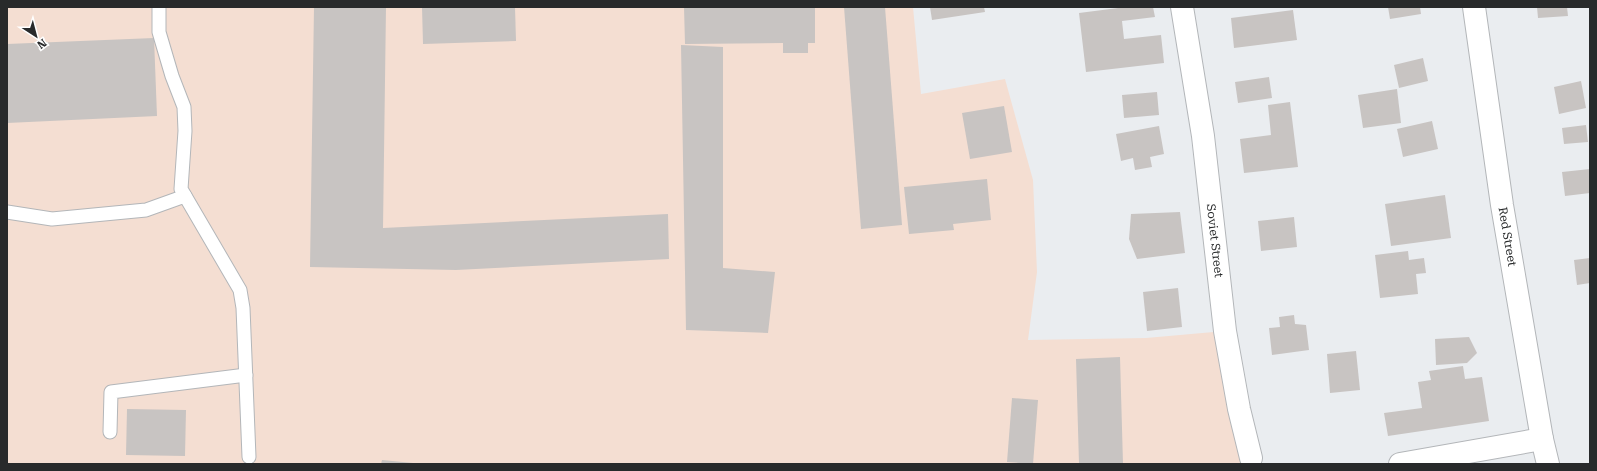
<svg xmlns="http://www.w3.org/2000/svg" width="1597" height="471" font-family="'Roboto Serif',serif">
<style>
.commercial{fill:#f4ded2}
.building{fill:#c8c4c2}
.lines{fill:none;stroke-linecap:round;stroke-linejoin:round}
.lane-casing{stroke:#b3b6b9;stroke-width:15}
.street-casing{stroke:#b3b6b9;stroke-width:24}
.secondary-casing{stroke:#b3b6b9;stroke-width:24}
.lane{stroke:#fff;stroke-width:13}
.street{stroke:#fff;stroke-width:22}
.secondary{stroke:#fff;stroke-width:22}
.labels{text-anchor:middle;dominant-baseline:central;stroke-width:3.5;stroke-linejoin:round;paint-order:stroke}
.street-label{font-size:12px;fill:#282a2b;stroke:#fff}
</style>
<rect width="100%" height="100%" fill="#eaedf0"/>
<!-- commercial -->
<path class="commercial" d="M7,7H913L921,94L1005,79L1033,180L1037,272L1028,340L1146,338L1225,331L1248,464H7Z"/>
<!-- building -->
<g class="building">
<path d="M314,7H386L383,228L668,214L669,259L456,270L310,267Z"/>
<path d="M422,7H515L516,41L423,44Z"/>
<path d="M684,7H815V43H808V53H783V43L685,44Z"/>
<path d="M844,7H885L902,225L861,229Z"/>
<path d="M930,7H984L985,12L932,20Z"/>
<path d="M1126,7H1153L1155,17L1122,21L1124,39L1161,35L1164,63L1086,72L1079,13Z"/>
<path d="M1388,7H1420L1421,14L1390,19Z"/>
<path d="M1537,7H1567L1568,16L1538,18Z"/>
<path d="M1293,10L1297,40L1234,48L1231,18Z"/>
<path d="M154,38L157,116L7,123V44Z"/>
<path d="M681,45L723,47V268L775,272L768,333L686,330Z"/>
<path d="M1423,58L1428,81L1399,88L1394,65Z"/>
<path d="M1269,77L1272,98L1238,103L1235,82Z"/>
<path d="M1581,81L1586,108L1559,114L1554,87Z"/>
<path d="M1397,89L1401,123L1363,128L1358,95Z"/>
<path d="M1157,92L1159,115L1124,118L1122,95Z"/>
<path d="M1290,102L1298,167L1244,173L1240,139L1271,135L1268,105Z"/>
<path d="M1004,106L1012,152L970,159L962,113Z"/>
<path d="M1432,121L1438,149L1403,157L1397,129Z"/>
<path d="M1586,125L1588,142L1564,144L1562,128Z"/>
<path d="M1159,126L1164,154L1150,157L1152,167L1135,170L1133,158L1121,161L1116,134Z"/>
<path d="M1590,169V193L1565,196L1562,172Z"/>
<path d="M987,179L991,220L953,224L954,230L909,234L904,187Z"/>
<path d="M1445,195L1451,238L1391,246L1385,204Z"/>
<path d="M1180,212L1185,253L1137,259L1129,239L1131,214Z"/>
<path d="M1294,217L1297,247L1261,251L1258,221Z"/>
<path d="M1408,251L1409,260L1424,258L1426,273L1416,274L1418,294L1380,298L1375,255Z"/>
<path d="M1590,258V283L1577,285L1574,260Z"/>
<path d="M1178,288L1182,327L1147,331L1143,292Z"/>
<path d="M1294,315L1295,324L1306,325L1309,350L1272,355L1269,328L1280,327L1279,317Z"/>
<path d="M1469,337L1477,353L1467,363L1436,365L1435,339Z"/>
<path d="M1356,351L1360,390L1330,393L1327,354Z"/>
<path d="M1120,357L1123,464H1079L1076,359Z"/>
<path d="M1463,366L1465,379L1482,377L1489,421L1388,436L1384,413L1422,408L1418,382L1431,380L1429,371Z"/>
<path d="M1012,398L1038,400L1033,464L1007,462Z"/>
<path d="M127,409L186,410L185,456L126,455Z"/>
<path d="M382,460L413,463V464H381Z"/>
</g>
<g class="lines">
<!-- lane casing -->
<g class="lane-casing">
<g id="lane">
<path d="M159,7V32L172,76L184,107L185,131L181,189L240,290L243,308L249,457"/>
<path d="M7,212L52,219L146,210L185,196"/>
<path d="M110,432L111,392L246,375"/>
</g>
</g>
<!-- street casing -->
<g class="street-casing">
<g id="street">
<path id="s1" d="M1182,7L1203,136L1225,331L1239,409L1251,458"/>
<path d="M1400,464L1542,439"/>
</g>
</g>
<!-- secondary casing -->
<g class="secondary-casing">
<g id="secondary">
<path id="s2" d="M1474,7L1502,205L1542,439L1548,464"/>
</g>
</g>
<!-- lane -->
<use href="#lane" class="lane"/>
<!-- street -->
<use href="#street" class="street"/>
<!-- secondary -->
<use href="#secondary" class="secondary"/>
</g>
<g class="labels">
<!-- street labels -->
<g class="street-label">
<text stroke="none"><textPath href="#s2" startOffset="232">Red Street</textPath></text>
<text stroke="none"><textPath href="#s1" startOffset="236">Soviet Street</textPath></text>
</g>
</g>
<!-- border -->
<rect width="1597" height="471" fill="none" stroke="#282a2b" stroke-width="16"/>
<!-- north arrow -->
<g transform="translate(36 36) rotate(144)" stroke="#ffffff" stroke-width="3" paint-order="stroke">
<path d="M0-3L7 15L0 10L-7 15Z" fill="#282a2b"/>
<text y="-6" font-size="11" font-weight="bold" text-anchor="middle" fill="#282a2b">N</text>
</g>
</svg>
